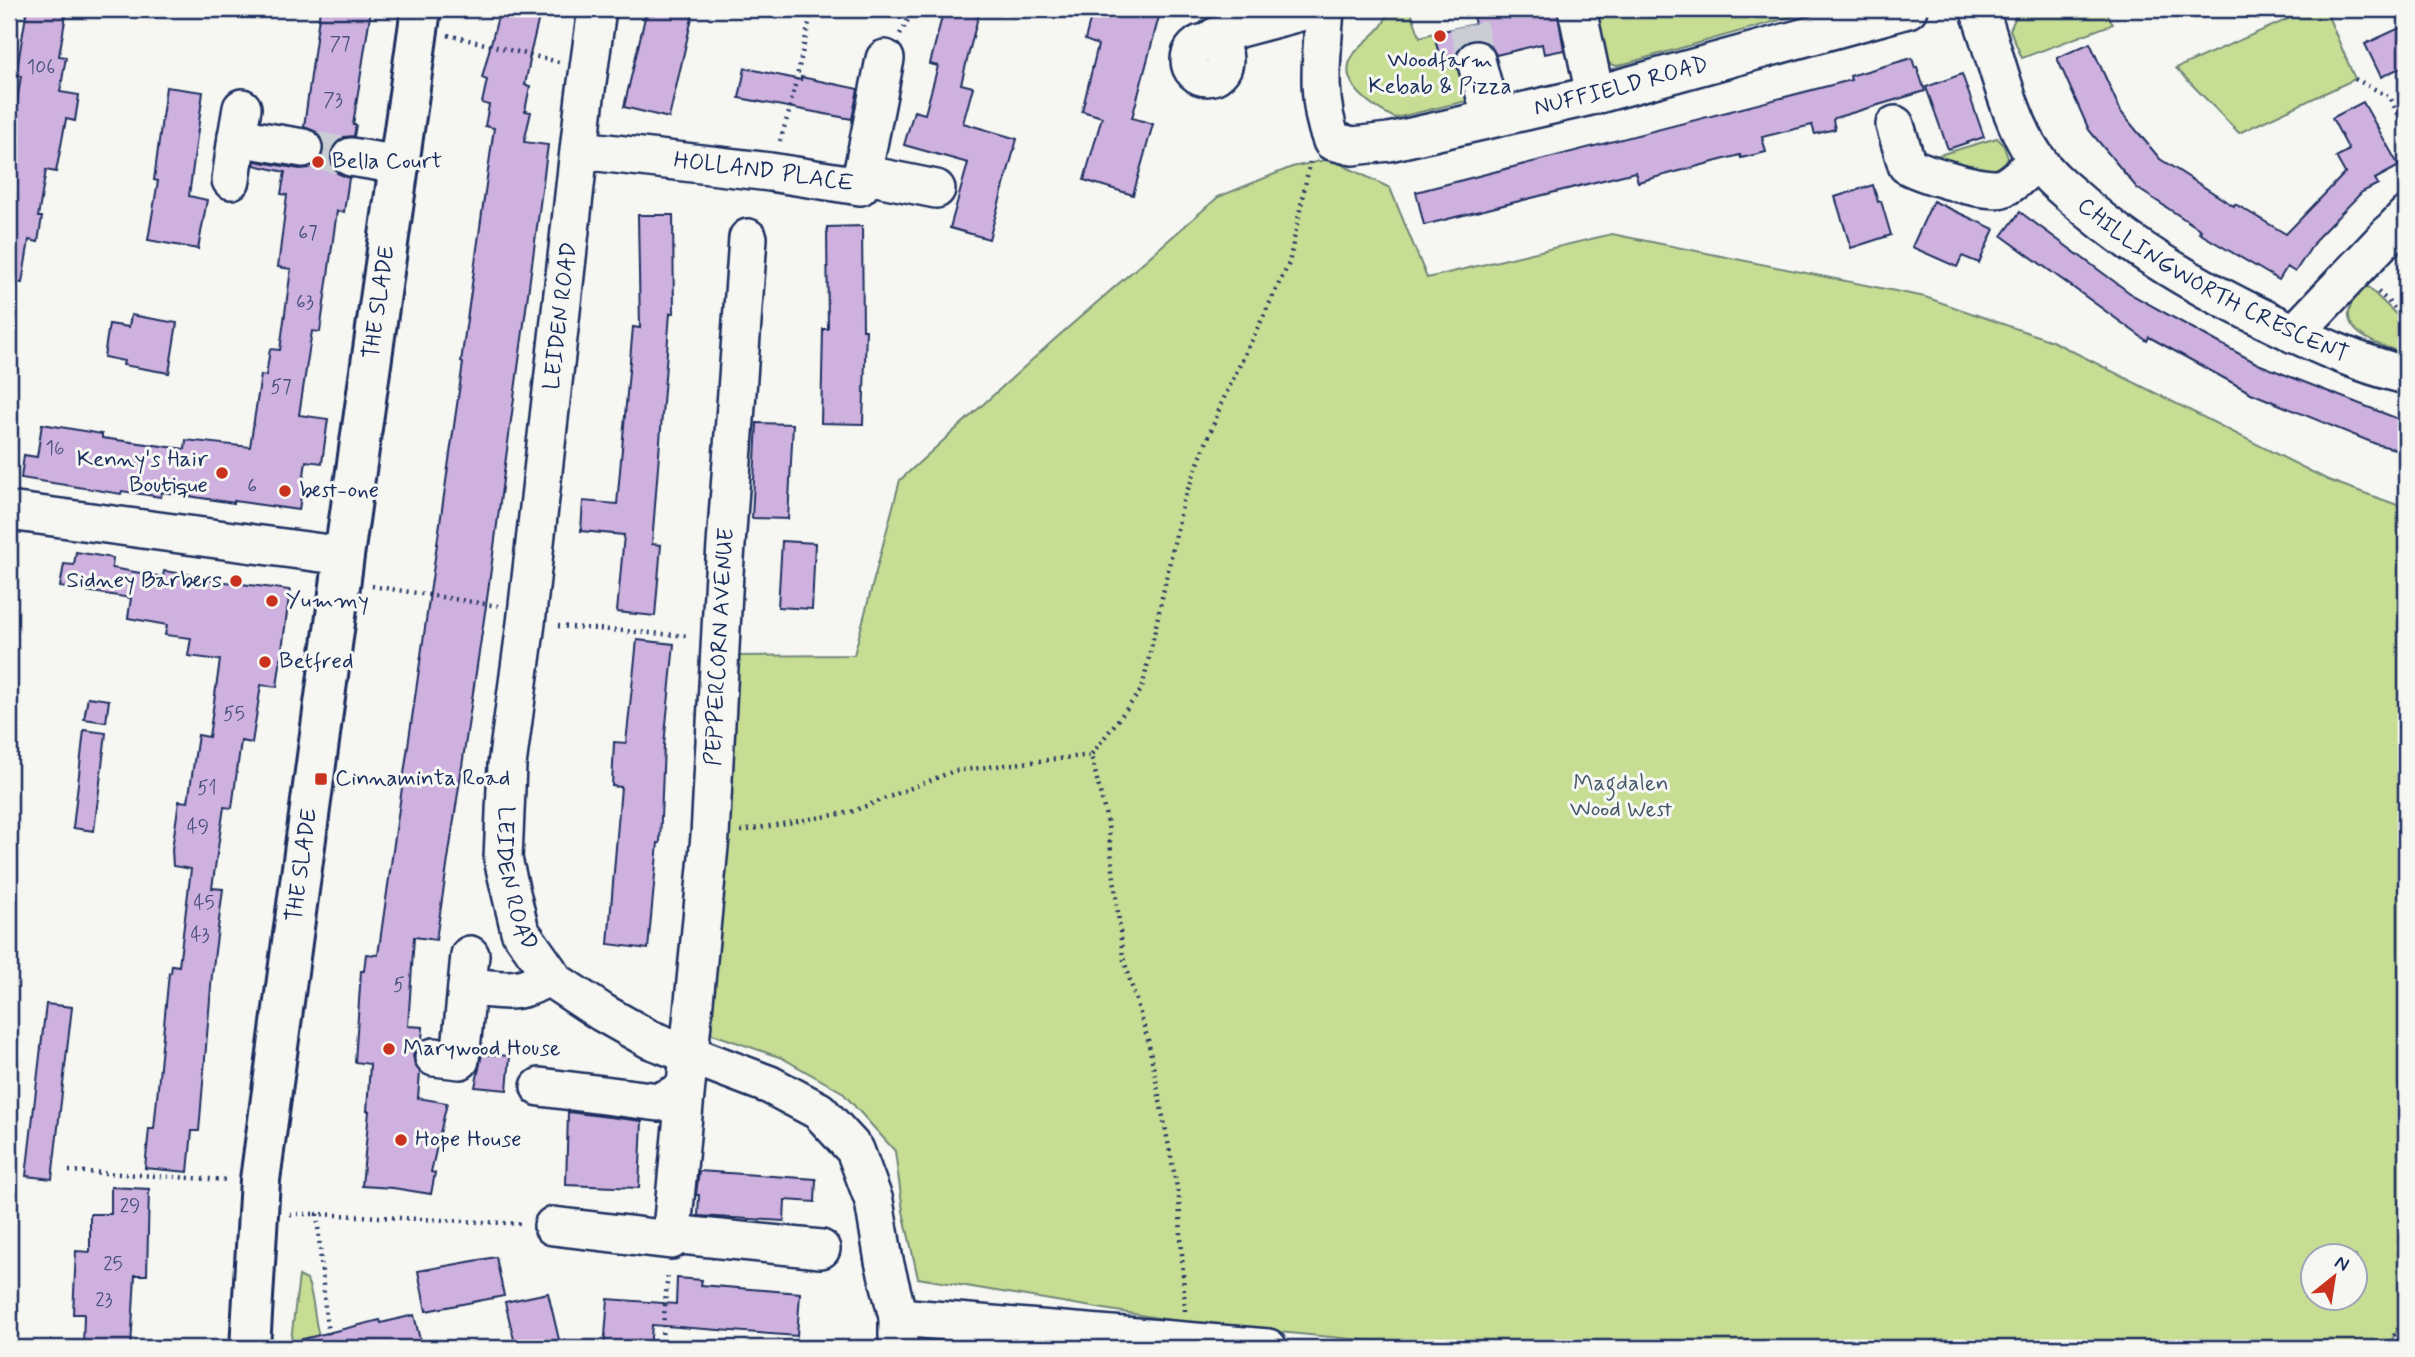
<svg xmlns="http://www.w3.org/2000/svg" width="2415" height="1357" font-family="Mynerve,sans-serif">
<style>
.green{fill:#c6dd93;stroke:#708678;stroke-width:2;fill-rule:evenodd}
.building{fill:#ceb1df;stroke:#1b2f5e;stroke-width:2}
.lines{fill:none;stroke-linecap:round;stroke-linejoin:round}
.minor-tunnel{stroke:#caced4;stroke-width:37;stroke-dasharray:37 18;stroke-linecap:butt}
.minor-casing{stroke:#1b2f5e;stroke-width:42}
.major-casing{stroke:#1b2f5e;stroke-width:44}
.path{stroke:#1b2f5e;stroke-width:4.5;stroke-dasharray:2 5;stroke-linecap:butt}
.minor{stroke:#f6f6f2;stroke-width:37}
.major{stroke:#f6f6f2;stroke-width:38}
.poi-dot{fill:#c8321e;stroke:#f6f6f2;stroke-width:2.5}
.labels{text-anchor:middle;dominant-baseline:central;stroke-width:6;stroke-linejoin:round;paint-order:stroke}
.number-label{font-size:19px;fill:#48507e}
.poi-label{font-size:23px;fill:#1b2f5e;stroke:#f6f6f2;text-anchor:start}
.street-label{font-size:23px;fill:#1b2f5e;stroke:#f6f6f2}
.park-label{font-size:23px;fill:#465a6b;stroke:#f6f6f2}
</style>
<rect width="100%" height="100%" fill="#f6f6f2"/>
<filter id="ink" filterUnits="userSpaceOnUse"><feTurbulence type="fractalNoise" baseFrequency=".0143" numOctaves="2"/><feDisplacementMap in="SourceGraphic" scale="14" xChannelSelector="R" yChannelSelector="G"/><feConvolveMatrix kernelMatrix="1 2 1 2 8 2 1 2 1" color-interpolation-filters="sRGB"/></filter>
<g filter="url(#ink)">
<!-- green -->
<g class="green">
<path d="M1387,9H1410L1420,37L1434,33L1442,68L1471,61L1475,99L1395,118C1369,105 1329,78 1359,48C1370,36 1388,27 1387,9Z"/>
<path d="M1591,9H1819L1617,66L1610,64L1605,59Z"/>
<path d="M2019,9H2105L2113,24L2022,58L2010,30Z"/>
<path d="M2311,9H2325L2355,79L2239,133L2176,68Z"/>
<path d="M1997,138L2003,144L2008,158L1998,177L1929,158Z"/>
<path d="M1330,159L1390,188L1427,278L1612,234L1925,297L2052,341L2328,480L2406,508V1315L2387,1348H1447L1194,1324L918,1278L903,1211L895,1151L842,1092L782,1058L698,1029L735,656L854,655L900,480L1055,339L1218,197L1292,167ZM2314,1256H2356V1298H2314Z"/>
<path d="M2367,286L2406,324V353C2386,348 2336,334 2352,303C2355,297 2362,291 2367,286Z"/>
<path d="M299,1276L307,1280C316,1302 313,1326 323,1348H290Z"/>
</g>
<!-- building -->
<g class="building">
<path d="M27,9H67L59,56L66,57L60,92L79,95L75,121L66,119L56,172L46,170L38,217H42L38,242L29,240L22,283L9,282V153L21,76L16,75Z"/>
<path d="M320,9H371L353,125H356L354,136L344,137L335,143L330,154L332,165L337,173L349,178L344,212L337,211L320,332L312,331L299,415L328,419L322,463L306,461L299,510L234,501V503L162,492L161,497L122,491L121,494L21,478L24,455L37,457L42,424L102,434V438L185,449L186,440L250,447L261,375L266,376L270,349L280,350L291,269L278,267L287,195L281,194L285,172L254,165L255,161L300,169L310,168L319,162L324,152L323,141L317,132L304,127Z"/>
<path d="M500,9H541L529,59L530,60L525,85L530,86L525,111L531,112L524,142L548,145L487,599L436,940L414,937L408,1026L423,1027L422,1040L417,1045L413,1055L415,1065L420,1072L418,1098L447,1103L431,1172L435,1173L431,1194L393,1188L362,1186L369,1111H367L370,1064L355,1062L361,971H364L366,954L378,955L463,363L461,362L494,128L485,126L489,105L482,103L487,80L482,78Z"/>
<path d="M647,9H694L669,118L624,107Z"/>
<path d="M944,9H980L961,84L973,87L963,123L1017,139L989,239L950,228L968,163L904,145L914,111L925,114L938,66L930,64Z"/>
<path d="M1093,9H1161L1132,118L1153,124L1133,195L1084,180L1102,117L1082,111L1098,45L1085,40Z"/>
<path d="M1471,9H1557L1564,50L1544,54L1542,44L1496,55L1490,45L1482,40H1471L1461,46L1456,55V65L1442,68L1434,33L1475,24Z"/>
<path d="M2406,25V65L2381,77L2365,44Z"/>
<path d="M2090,43L2121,112L2160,159L2234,206L2235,204L2286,234L2345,173L2336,157L2349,150L2332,118L2363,102L2399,166L2375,179L2378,184L2362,192L2318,237L2295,272L2287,267L2279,280L2199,233L2201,230L2137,188L2089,130L2057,58Z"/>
<path d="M1912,58L1915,68L1917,67L1925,91L1835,118L1833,120L1835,129L1815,134L1812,125L1762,137L1766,152L1741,158L1740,155L1638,182L1635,172L1424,225L1416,192L1851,80L1850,76Z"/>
<path d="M745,68L801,80V77L858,89L852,119L739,98Z"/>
<path d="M1962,74L1984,137L1948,149L1926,87Z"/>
<path d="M166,87L203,92L189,196L207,200L198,249L148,240L158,181L154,180Z"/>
<path d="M1873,185L1878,202L1881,201L1891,235L1851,248L1835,197Z"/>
<path d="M1933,201L1994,229L1979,263L1962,256L1957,267L1912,247Z"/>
<path d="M2020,212L2134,296L2223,345L2258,364L2406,422V452L2376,444L2251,393L2149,337L2147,341L2002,236Z"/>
<path d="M638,215H673L674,313H670L652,544L661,545L655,616L617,612L624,535L581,531L583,501L617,504L633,327L640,328Z"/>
<path d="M862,226L863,330H866L863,424L821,423L823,329H828L827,227Z"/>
<path d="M131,315L177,323L169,373L123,365L124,361L104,357L109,324L129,327Z"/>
<path d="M757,423L793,424L788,519L752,518Z"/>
<path d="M782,541L815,543L812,609L778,607Z"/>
<path d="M76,552L113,558L112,568L163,577L164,571L193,575V578L290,590L277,687L261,685L252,743L241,741L232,808L224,807L212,888L223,889L212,975L199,1131H192L188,1172L145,1168L149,1129H154L169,973H171L172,965L179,966L191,869L173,866L172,849L179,801L188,802L198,735L209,737L220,660L188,656L191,638L165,635L167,625L128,618L131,598L60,587L64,564L74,565Z"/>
<path d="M637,640L674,644L664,745L660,843H658L648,949L608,944L621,787L612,786L614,742L626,743Z"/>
<path d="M88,697L109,700L106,722L84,719Z"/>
<path d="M84,730L106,733L94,831L73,828Z"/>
<path d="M46,1004L72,1007L52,1179L26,1176Z"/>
<path d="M482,1054L510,1056L507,1090L475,1087Z"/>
<path d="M568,1112L642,1121L639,1188L566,1185Z"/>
<path d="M699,1171L816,1179L815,1202L785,1200L784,1221L698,1216L699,1195H696Z"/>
<path d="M111,1187L149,1189L147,1275H135L131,1348H83L84,1314H73L76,1251L90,1252V1214H111Z"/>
<path d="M496,1257L504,1296L426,1311L418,1271Z"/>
<path d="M677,1278L702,1280L701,1285L800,1293L797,1336L652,1325L650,1348H604L608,1299L676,1304Z"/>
<path d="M548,1293L561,1348H516L505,1302Z"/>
<path d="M414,1315L422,1348H300L299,1340L380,1320L381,1323Z"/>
</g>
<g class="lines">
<!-- minor-tunnel -->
<g class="minor-tunnel">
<path d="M1468,25L1476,60"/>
<path d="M303,148L351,157"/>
</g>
<!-- minor casing -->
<g class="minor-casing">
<g id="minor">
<path id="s1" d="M597,9L585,97L526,623L507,765L503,859L520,931L556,982L603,1013L649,1039L770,1085L819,1111L855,1150L874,1201L884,1261L898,1317V1348"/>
<path id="s2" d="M1325,9C1322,53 1315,100 1332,141L1353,146L1389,142L1495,118L1595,95L1908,9"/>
<path d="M1577,9L1595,95"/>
<path id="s3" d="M1979,9C1996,55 2008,118 2035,157C2046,174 2061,186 2076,199C2134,251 2202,290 2273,323C2316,344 2359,364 2406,375"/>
<circle cx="1207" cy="60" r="17"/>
<path d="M1212,44L1215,37L1239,28L1311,9"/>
<path d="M1476,60L1487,101"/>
<path d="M242,108L237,137L303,148"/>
<path d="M1895,125L1907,165C1922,173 1987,194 2002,188C2015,183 2027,169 2037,160"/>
<path id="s4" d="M581,150L770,172L860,186L885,59"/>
<path d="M351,157L400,165"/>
<path d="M862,174L936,189"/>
<path d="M231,180L237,137"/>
<path d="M2294,334L2406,216"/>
<path d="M9,511L344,556"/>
<path d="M467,987C503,989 518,997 550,975"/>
<path d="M434,1057L460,1060L470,955"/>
<path d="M540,1087L659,1102L685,1090"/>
<path id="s5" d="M553,1226L671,1240L710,836L724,573L748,238"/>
<path d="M671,1234L821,1249"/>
<path d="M898,1317L1268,1348"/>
</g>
</g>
<!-- major casing -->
<g class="major-casing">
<g id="major">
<path id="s6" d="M250,1348L260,1180L344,556L421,9"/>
</g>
</g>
<!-- path -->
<g class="path">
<path d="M886,9L913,14"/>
<path d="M900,34L914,9"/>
<path d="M448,35L559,62"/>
<path d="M2355,79L2390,97L2406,133"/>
<path d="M780,141L789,112L812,9"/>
<path d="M2378,292L2406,318"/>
<path d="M372,586L498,606"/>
<path d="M558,626L689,636"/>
<path d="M741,831L851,812L954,771L1091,755"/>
<path d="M69,1171L227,1180"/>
<path d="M290,1214H317"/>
<path d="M1185,1311L1179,1198L1148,1040L1123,957L1108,825L1091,755L1142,689L1183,502L1223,400L1289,263L1310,162"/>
<path d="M332,1348L326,1319L317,1214L524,1224"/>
<path d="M661,1348L668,1272"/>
<path d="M2387,1348L2406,1315"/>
</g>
<!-- minor -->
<use href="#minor" class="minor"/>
<!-- major -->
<use href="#major" class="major"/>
</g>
</g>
<!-- markers -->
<g class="poi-dot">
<circle cx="1440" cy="36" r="7"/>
<circle cx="318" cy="162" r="7"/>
<circle cx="222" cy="473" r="7"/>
<circle cx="285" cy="491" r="7"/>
<circle cx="236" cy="581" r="7"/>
<circle cx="272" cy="601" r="7"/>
<circle cx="265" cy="662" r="7"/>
<rect x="314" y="772" width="14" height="14" rx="3.5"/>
<circle cx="389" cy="1049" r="7"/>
<circle cx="401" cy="1140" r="7"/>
</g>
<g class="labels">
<!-- number labels -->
<g class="number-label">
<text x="340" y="44">77</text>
<text x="41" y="67">106</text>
<text x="333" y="100">73</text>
<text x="308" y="233">67</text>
<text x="305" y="302">63</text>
<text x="281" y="387">57</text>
<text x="55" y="448">16</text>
<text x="252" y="486">6</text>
<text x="234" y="714">55</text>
<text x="207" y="788">51</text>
<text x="198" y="827">49</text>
<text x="204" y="903">45</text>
<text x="200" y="935">43</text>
<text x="399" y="985">5</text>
<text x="130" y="1206">29</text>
<text x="113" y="1264">25</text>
<text x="104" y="1300">23</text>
</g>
<!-- poi labels -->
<g class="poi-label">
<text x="1440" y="61" text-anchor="middle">Woodfarm<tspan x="1440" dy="26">Kebab &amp; Pizza</tspan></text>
<text x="332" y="162">Bella Court</text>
<text x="208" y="460" text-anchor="end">Kenny's Hair<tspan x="208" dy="26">Boutique</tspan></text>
<text x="299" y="491">best-one</text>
<text x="222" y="581" text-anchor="end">Sidney Barbers</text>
<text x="286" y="601">Yummy</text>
<text x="279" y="662">Betfred</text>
<text x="335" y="779">Cinnaminta Road</text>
<text x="403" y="1049">Marywood House</text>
<text x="415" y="1140">Hope House</text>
</g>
<!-- street labels -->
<g class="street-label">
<text stroke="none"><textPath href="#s2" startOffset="430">NUFFIELD ROAD</textPath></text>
<text stroke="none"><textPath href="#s4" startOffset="184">HOLLAND PLACE</textPath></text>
<text stroke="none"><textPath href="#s3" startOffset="378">CHILLINGWORTH CRESCENT</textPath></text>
<text stroke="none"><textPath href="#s6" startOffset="1054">THE SLADE</textPath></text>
<text transform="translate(561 316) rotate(-83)">LEIDEN ROAD</text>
<text stroke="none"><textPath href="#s5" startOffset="714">PEPPERCORN AVENUE</textPath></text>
<text stroke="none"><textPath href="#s6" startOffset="486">THE SLADE</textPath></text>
<text stroke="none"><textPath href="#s1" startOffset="877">LEIDEN ROAD</textPath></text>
</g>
<!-- park labels -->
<g class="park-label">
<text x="1621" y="784">Magdalen<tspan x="1621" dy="26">Wood West</tspan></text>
</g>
</g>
<!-- margin -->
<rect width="2415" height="1357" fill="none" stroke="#f6f6f2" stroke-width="35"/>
<rect x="18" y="18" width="2380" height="1322" fill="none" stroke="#1b2f5e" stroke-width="2.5" filter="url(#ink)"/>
<!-- north arrow -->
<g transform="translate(2334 1277) rotate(30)"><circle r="33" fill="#f6f6f2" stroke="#9ea6b7" stroke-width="2"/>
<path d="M0-5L12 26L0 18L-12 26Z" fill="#c8321e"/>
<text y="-10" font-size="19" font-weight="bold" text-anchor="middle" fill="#1b2f5e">N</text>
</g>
</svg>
